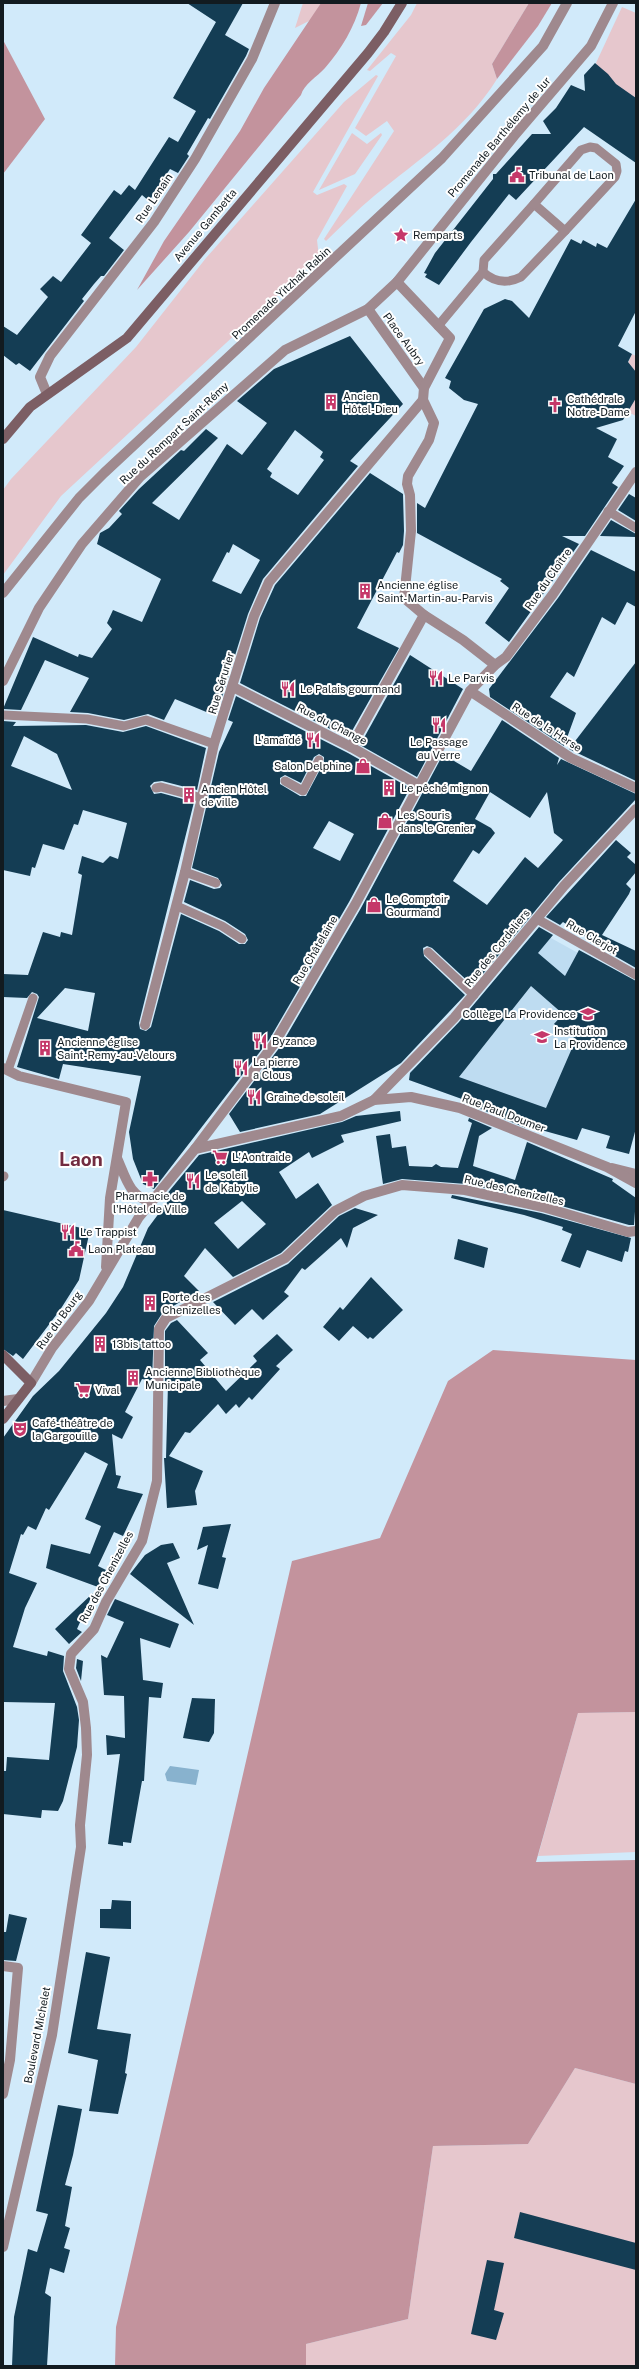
<svg xmlns="http://www.w3.org/2000/svg" width="639" height="2369" font-family="'Public Sans',sans-serif">
<style>
.built{fill:#bedcf1}
.green{fill:#e6c7cd}
.forest{fill:#c3939d}
.water{fill:#88b2ce}
.building{fill:#143d54;fill-rule:evenodd}
.lines{fill:none;stroke-linecap:round;stroke-linejoin:round}
.service{stroke:#9f898e;stroke-width:9}
.pedestrian{stroke:#9f898e;stroke-width:10}
.minor{stroke:#9f898e;stroke-width:10}
.tertiary{stroke:#9f898e;stroke-width:10}
.secondary{stroke:#7c5e64;stroke-width:10}
.labels{text-anchor:middle;dominant-baseline:central;stroke-width:4;stroke-linejoin:round;paint-order:stroke}
.street-label{font-size:11px;fill:#121b20;stroke:#fff}
.poi-label{font-size:11px;fill:#121b20;stroke:#fff;text-anchor:start}
.town-label{font-size:19px;font-weight:bold;fill:#722c41;stroke:#fff}
</style>
<rect width="100%" height="100%" fill="#d1eafa"/>
<!-- built -->
<path class="built" d="M540,932L636,985L577,1140L409,1080L410,1071L429,1060L534,933Z"/>
<!-- green -->
<g class="green">
<path d="M303,3H321L311,20L295,28Z"/>
<path d="M417,3H529L492,64L497,79C466,129 419,159 374,196C357,210 342,226 326,241L324,239L394,131L387,121L366,136L355,128L396,56L391,53L370,71L367,70L411,15Z"/>
<path d="M622,7L636,13V136L596,63Z"/>
<path d="M376,75L378,76L313,192L317,195L344,184L347,186L317,240L319,257L61,496L3,575V490L11,479L136,347L206,258L344,102Z"/>
<path d="M352,133L367,144L381,133L382,135L355,174L319,190Z"/>
<path d="M632,354L636,356V376L632,373L633,368L629,370L628,363Z"/>
<path d="M636,396V416L628,412L630,408L626,406Z"/>
<path d="M636,1712V1852L538,1856L578,1713Z"/>
<path d="M575,2068L636,2084V2366H306V2344L408,2319L433,2146L528,2144Z"/>
</g>
<!-- forest -->
<g class="forest">
<path d="M321,3H361C354,28 342,48 325,68C317,77 304,84 301,95L189,232L137,290L164,241L240,131L264,88Z"/>
<path d="M368,3H383L366,25L361,26Z"/>
<path d="M529,3H552L538,26L497,79L492,64Z"/>
<path d="M3,40L45,119L3,174Z"/>
<path d="M493,1350L636,1360V1712L578,1713L536,1862L636,1860V2084L575,2068L528,2144L433,2146L408,2319L306,2344V2366H115L116,2327L292,1561L380,1538L448,1381Z"/>
</g>
<!-- water -->
<path class="water" d="M170,1766L199,1770L196,1785L167,1781L165,1774Z"/>
<!-- building -->
<g class="building">
<path d="M187,3H243L225,35L249,49L246,56L210,119L208,118L187,154L189,156L178,173L170,169L149,201L142,195L109,238L124,250L104,276H101L94,284L82,299L84,301L30,371L19,363L16,365L3,355V326L17,335L48,297L40,289L53,276L61,282L91,243L81,235L114,190L121,195L129,185L135,190L169,137L178,142L196,111L173,98L216,22Z"/>
<path d="M595,63L608,74L616,84L636,98V163L584,127L516,200L509,194L471,242L439,285L425,277L427,274L424,273L435,253L493,179V174H496L532,134H551L543,121L556,108L571,85L585,91L584,75Z"/>
<path d="M636,199V311L618,346L632,354L628,362L636,372V398L623,420L596,428L617,439L608,457L624,466L612,483L618,487L585,536H562L579,544L509,642L485,623L509,588L500,581L502,579L417,533V503L425,508L478,404L464,400L449,388L451,381L445,378L484,309L505,299L512,301L529,318L571,239L581,244L583,240L596,247L597,243L607,248Z"/>
<path d="M350,336L403,404L350,461L358,466L263,579L248,614L216,716L175,699L164,720L148,714L124,720L88,713L70,712L89,678L45,660L21,710L3,709L33,637L78,657L79,654L92,658L112,629L107,623L113,610L142,622L161,579L97,544L100,533L109,528L122,514L119,511L139,489L181,450L184,451L206,429L218,438L152,503L179,520L227,444L242,455L267,423L237,401L274,369ZM295,430L323,452L320,457L324,460L298,495L270,477L272,473L267,469ZM233,544L260,560L241,594L212,581L227,552L229,553Z"/>
<path d="M370,473L403,494L404,531L403,545L399,553L397,552L357,628L399,648L348,738L240,683L260,618L275,585Z"/>
<path d="M629,494L636,498V521L618,510Z"/>
<path d="M611,520L636,534V537L600,536Z"/>
<path d="M591,550L636,572V607L627,602L615,625L602,617L574,677L567,672L550,697L576,713L564,746L490,697L489,689L558,598Z"/>
<path d="M410,655L463,689L417,777L360,745Z"/>
<path d="M636,662V781L569,749Z"/>
<path d="M236,696L348,753L410,788L349,902L269,1040L154,1189L143,1184L133,1159L129,1132L141,1076L63,1064L59,1079L17,1067L39,997L37,994L32,992L27,998L3,997V974L28,975L43,932L60,937L61,932L72,935L82,875L78,873L82,856L103,863L110,856L118,859L127,823L83,810L78,825L74,824L64,850L43,844L35,868L32,867L30,876L3,870V721L16,722L13,726L86,725L123,732L146,726L206,748L197,790L162,781L154,782L150,786L154,794L161,793L194,802L139,1023L140,1029L146,1031L151,1027L181,914L219,931L239,944H245L248,940L245,934L225,921L184,902L190,880L214,889L220,888L222,885L218,878L192,868L219,752L233,722L228,720ZM24,736L57,754L72,790L11,766ZM319,754L324,757V762L306,796H300L280,784V778L285,775L301,783L314,757ZM329,821L354,834L340,861L313,848ZM65,988L95,993L88,1031L37,1018Z"/>
<path d="M502,720L559,758L557,765L561,759L636,794V799L559,882L473,986L432,948L427,946L423,948L424,956L465,995L401,1063L320,1114L240,1132L229,1114L280,1047L361,908L440,760L449,758L471,771ZM490,792L530,818L547,792L554,833L563,840L538,868L525,857L487,905L453,881L473,850L479,854L495,833L491,828L475,819Z"/>
<path d="M616,840L631,853L627,857L636,865V872L626,884L631,889L629,894L602,935L636,951V968L585,939L586,937L563,922L560,925L546,917Z"/>
<path d="M539,927L553,935L538,953L565,976L579,950L636,981V1128L629,1154L606,1148L610,1136L582,1128L577,1140L527,1126L526,1128L473,1106V1103L409,1080L410,1073L459,1022ZM531,986L563,1014L554,1024L576,1039L546,1108L459,1077Z"/>
<path d="M400,1111L401,1121L341,1135L344,1142L312,1158L309,1152L279,1172L296,1199L318,1183L332,1205L281,1253L233,1277L205,1248L184,1276L199,1291L163,1312L154,1326L152,1381L142,1379L125,1412L133,1417L122,1439L112,1434L116,1475L121,1476L117,1488L143,1494L123,1536L114,1532L98,1566L106,1570L98,1587L46,1568L51,1544L90,1554L101,1526L85,1519L108,1464L85,1452L49,1510L46,1508L36,1530L28,1526L23,1535L21,1534L9,1573L37,1583L25,1608L13,1647L47,1656L48,1651L64,1656L63,1671L77,1707L79,1720L77,1747L63,1801L58,1811L42,1810L41,1818L3,1814V1771H6L7,1757L49,1760L55,1703L3,1702V1438L33,1396L59,1371L106,1313L123,1287L148,1228L171,1197L166,1195L199,1155L342,1122L356,1116ZM242,1201L266,1224L238,1249L214,1223Z"/>
<path d="M469,1118L499,1131L492,1128L479,1136L473,1166L515,1180L527,1142L613,1179L612,1181L636,1198L634,1225H629L544,1201L466,1184L402,1179L383,1184L376,1136L390,1134L392,1148L406,1146L409,1166L432,1167L436,1164L441,1167L458,1168L472,1123L468,1121Z"/>
<path d="M452,1195L541,1213L631,1238L628,1252L625,1251L622,1262L587,1250L580,1268L561,1261L572,1234L562,1230L563,1227L524,1215L451,1198Z"/>
<path d="M355,1208L378,1215L353,1228L347,1248L341,1238L305,1270L302,1268L284,1292L289,1296L263,1320L252,1309L235,1325L213,1302L288,1264L339,1216Z"/>
<path d="M3,1210L90,1230L79,1280L60,1310L23,1359L16,1353L13,1356L3,1349Z"/>
<path d="M458,1239L488,1248L484,1268L454,1259Z"/>
<path d="M371,1277L403,1310L373,1339L370,1337L368,1339L353,1326L339,1341L323,1327L340,1307L343,1310Z"/>
<path d="M177,1320L208,1353L200,1360L226,1391L257,1361L253,1356L277,1334L293,1350L276,1366L280,1369L252,1400L249,1397L239,1408L236,1404L226,1414L218,1404L190,1433L185,1432L169,1456L203,1471L195,1491L197,1505L167,1508L164,1458H166L168,1384H165V1331L171,1323Z"/>
<path d="M231,1524L222,1557L226,1558L218,1589L198,1584L208,1545L197,1550L203,1527Z"/>
<path d="M173,1543L180,1558L167,1563L194,1625L130,1574L145,1555L161,1545Z"/>
<path d="M93,1593L77,1629L82,1632L69,1644L55,1629Z"/>
<path d="M115,1599L179,1624L170,1648L140,1638L143,1680L163,1683L161,1698L149,1697L144,1781H142L131,1843L123,1842V1846L108,1844L120,1754L107,1755L106,1735L125,1738L124,1696L104,1695L101,1655L107,1658L124,1622L107,1615Z"/>
<path d="M77,1659L83,1661L81,1681L76,1668Z"/>
<path d="M192,1698L215,1699L214,1733L209,1742L183,1738Z"/>
<path d="M112,1900L131,1901V1929L100,1928V1909H111Z"/>
<path d="M9,1914L27,1918L16,1961L3,1960V1932H6Z"/>
<path d="M86,1952L110,1957L97,2029L131,2034L125,2073L127,2074L118,2114L89,2111L98,2060L68,2053Z"/>
<path d="M58,2105L82,2109L73,2155L65,2185L72,2187L65,2226L70,2228L64,2248L70,2250L64,2273L50,2268L45,2293L51,2297L47,2366H12L14,2317L28,2249L37,2252L48,2214L36,2211Z"/>
<path d="M520,2212L636,2243V2270L514,2238Z"/>
<path d="M487,2260L504,2263L494,2310L504,2313L496,2340L471,2334Z"/>
</g>
<g class="lines">
<!-- service -->
<g class="service">
<path d="M534,204L565,231L521,277C507,284 494,282 483,272L484,260Z"/>
<path d="M534,204L581,150L590,147L596,148L616,164L617,171L615,177L565,231"/>
<path d="M438,326L483,272"/>
<path d="M608,511L636,528"/>
<path d="M3,715L87,719L124,726L146,720L214,744"/>
<path d="M285,781L303,791L319,760"/>
<path d="M156,788L161,787L202,798"/>
<path d="M185,872L216,883"/>
<path d="M177,906L222,926L242,939"/>
<path d="M537,919L636,975"/>
<path d="M428,952L474,995"/>
<path d="M8,1070L33,998"/>
<path d="M3,1177L4,1176"/>
</g>
<!-- pedestrian -->
<g class="pedestrian">
<path d="M351,747L418,785"/>
<path d="M195,1149L274,1044L355,905L470,691"/>
</g>
<!-- minor -->
<g class="minor">
<path d="M397,282L514,136L591,46L613,3"/>
<path d="M368,309L424,388"/>
<path d="M47,394L40,377L50,356L154,222L195,159L252,59L275,3"/>
<path d="M636,472L553,594L506,657L495,665L470,691L571,758L636,788"/>
<path d="M424,615L463,640L495,665"/>
<path d="M3,681L39,608L82,544L140,477L285,350L368,309L397,282L450,338L424,388L423,400L434,423L429,440L408,476L407,484L410,495L411,531L404,598L424,615L351,747L233,687"/>
<path d="M145,1025L185,872L214,744L254,616L269,582L423,400"/>
<path d="M374,1100L454,1018L564,886L636,809"/>
<path d="M612,1168L636,1174"/>
<path d="M3,1401L18,1399"/>
<path d="M3,1966L18,1968L10,2060L3,2094"/>
<path d="M3,2247L52,2035L81,1847L80,1825L87,1755L86,1728L83,1702L69,1669L71,1654L94,1629L106,1602L142,1541L157,1481L159,1329L166,1318L285,1258L335,1211L364,1196L402,1185L465,1190L543,1207L628,1232L636,1231"/>
</g>
<!-- tertiary -->
<g class="tertiary">
<path d="M3,593L79,498L104,473L442,158L543,46L567,3"/>
<path d="M3,1068L19,1076L126,1102L110,1198L106,1267"/>
<path d="M117,1158C126,1178 129,1196 151,1202"/>
<path d="M31,1383L52,1348L89,1301L139,1217L195,1149L341,1116L374,1100L411,1097L460,1108L607,1167L636,1183"/>
</g>
<!-- secondary -->
<g class="secondary">
<path d="M3,439L30,407L127,338L368,53L384,32L402,3"/>
<path d="M3,1355L31,1383L3,1419"/>
</g>
</g>
<!-- icons -->
<defs>
<g id="civic-bare" transform="scale(1.2)"><path d="M-.6-6.5H3V-4.5H.6V-3L4-1V1h2V6H-6V1h2V-1L-.6-3ZM-1.2 2.5V6h2.4V2.5Z" fill="#c53869" stroke="#fff" stroke-width="2.5" paint-order="stroke"/></g>
<g id="sight-bare" transform="scale(1.2)"><path d="M0-6L1.8-2.2L6-1.7L2.9 1.2L3.7 5.4L0 3.3L-3.7 5.4L-2.9 1.2L-6-1.7L-1.8-2.2Z" fill="#c53869" stroke="#fff" stroke-width="2.5" paint-order="stroke"/></g>
<g id="building-bare" transform="scale(1.2)"><path d="M-4-6H4V6H1V3H-1V6H-4ZM-2.5-4.3h1.7v1.8h-1.7ZM.8-4.3h1.7v1.8H.8ZM-2.5-1h1.7V.8h-1.7ZM.8-1h1.7V.8H.8Z" fill="#c53869" stroke="#fff" stroke-width="2.5" paint-order="stroke"/></g>
<g id="church-bare" transform="scale(1.2)"><path d="M-1.2-6h2.4v3.5h3.3v2.4h-3.3V6h-2.4V-.1h-3.3v-2.4h3.3Z" fill="#c53869" stroke="#fff" stroke-width="2.5" paint-order="stroke"/></g>
<g id="restaurant-bare" transform="scale(1.2)"><path d="M-5-6h1v4h1v-4h1v4h1v-4h1v5L-1.5 .5V6h-2V.5L-5-1ZM5-6V6H3V1.5H1.5Q1.5-4 5-6Z" fill="#c53869" stroke="#fff" stroke-width="2.5" paint-order="stroke"/></g>
<g id="shop-bare" transform="scale(1.2)"><path d="M-5-2.5h2.3a2.7 3.5 0 0 1 5.4 0H5L5.5 6h-11ZM-1.5-2.5h3a1.5 2.3 0 0 0-3 0Z" fill="#c53869" stroke="#fff" stroke-width="2.5" paint-order="stroke"/></g>
<g id="school-bare" transform="scale(1.2)"><path d="M0-5L7-2L0 1L-7-2ZM-4 1L0 2.5L4 1V4Q0 6-4 4Z" fill="#c53869" stroke="#fff" stroke-width="2.5" paint-order="stroke"/></g>
<g id="supermarket-bare" transform="scale(1.2)"><path d="M-6-5.5h2.5l.6 2H6L4.5 2H-2.5L-4.4-4H-6ZM-1.5 3.2a1.3 1.3 0 1 0 .1 0ZM3 3.2a1.3 1.3 0 1 0 .1 0Z" fill="#c53869" stroke="#fff" stroke-width="2.5" paint-order="stroke"/></g>
<g id="pharmacy-bare" transform="scale(1.2)"><path d="M-2-6h4v4h4v4h-4v4h-4v-4h-4v-4h4Z" fill="#c53869" stroke="#fff" stroke-width="2.5" paint-order="stroke"/></g>
<g id="theatre-bare" transform="scale(1.2)"><path d="M-5-5.5Q0-4 5-5.5V0Q5 5 0 6Q-5 5-5 0ZM-3.3-2.5H-1v1.5H-3.3ZM1-2.5H3.3v1.5H1ZM-2.8 1Q0 5.5 2.8 1Z" fill="#c53869" stroke="#fff" stroke-width="2.5" paint-order="stroke"/></g>
</defs>
<g fill-rule="evenodd">
<use href="#civic-bare" x="517" y="175"/>
<use href="#sight-bare" x="401" y="235"/>
<use href="#building-bare" x="331" y="402"/>
<use href="#church-bare" x="555" y="405"/>
<use href="#building-bare" x="365" y="591"/>
<use href="#restaurant-bare" x="436" y="678"/>
<use href="#restaurant-bare" x="288" y="689"/>
<use href="#restaurant-bare" x="439" y="725"/>
<use href="#restaurant-bare" x="313" y="740"/>
<use href="#shop-bare" x="363" y="766"/>
<use href="#building-bare" x="389" y="788"/>
<use href="#building-bare" x="189" y="795"/>
<use href="#shop-bare" x="385" y="821"/>
<use href="#shop-bare" x="374" y="905"/>
<use href="#school-bare" x="588" y="1014"/>
<use href="#school-bare" x="542" y="1037"/>
<use href="#restaurant-bare" x="260" y="1041"/>
<use href="#building-bare" x="45" y="1048"/>
<use href="#restaurant-bare" x="241" y="1068"/>
<use href="#restaurant-bare" x="254" y="1097"/>
<use href="#supermarket-bare" x="220" y="1157"/>
<use href="#pharmacy-bare" x="150" y="1179"/>
<use href="#restaurant-bare" x="193" y="1181"/>
<use href="#restaurant-bare" x="68" y="1232"/>
<use href="#civic-bare" x="76" y="1249"/>
<use href="#building-bare" x="150" y="1303"/>
<use href="#building-bare" x="100" y="1344"/>
<use href="#building-bare" x="133" y="1378"/>
<use href="#supermarket-bare" x="83" y="1390"/>
<use href="#theatre-bare" x="20" y="1429"/>
</g>
<g class="labels">
<!-- street labels -->
<g class="street-label">
<text transform="translate(499 137) rotate(-50)">Promenade Barthélemy de Jur</text>
<text transform="translate(154 198) rotate(-56)">Rue Lenain</text>
<text transform="translate(205 225) rotate(-50)">Avenue Gambetta</text>
<text transform="translate(281 293) rotate(-43)">Promenade Yitzhak Rabin</text>
<text transform="translate(404 339) rotate(54)">Place Aubry</text>
<text transform="translate(174 433) rotate(-43)">Rue du Rempart Saint-Rémy</text>
<text transform="translate(548 579) rotate(-55)">Rue du Cloître</text>
<text transform="translate(221 683) rotate(-73)">Rue Sérurier</text>
<text transform="translate(332 724) rotate(27)">Rue du Change</text>
<text transform="translate(547 727) rotate(33)">Rue de la Herse</text>
<text transform="translate(592 937) rotate(30)">Rue Clerjot</text>
<text transform="translate(497 948) rotate(-51)">Rue des Cordeliers</text>
<text transform="translate(315 950) rotate(-60)">Rue Châtelaine</text>
<text transform="translate(504 1113) rotate(21)">Rue Paul Doumer</text>
<text transform="translate(514 1190) rotate(13)">Rue des Chenizelles</text>
<text transform="translate(59 1320) rotate(-54)">Rue du Bourg</text>
<text transform="translate(106 1577) rotate(-62)">Rue des Chenizelles</text>
<text transform="translate(37 2035) rotate(-79)">Boulevard Michelet</text>
</g>
<!-- poi labels -->
<g class="poi-label">
<text x="529" y="175">Tribunal de Laon</text>
<text x="413" y="235">Remparts</text>
<text x="343" y="396">Ancien<tspan x="343" dy="13">Hôtel-Dieu</tspan></text>
<text x="567" y="399">Cathédrale<tspan x="567" dy="13">Notre-Dame</tspan></text>
<text x="377" y="585">Ancienne église<tspan x="377" dy="13">Saint-Martin-au-Parvis</tspan></text>
<text x="448" y="678">Le Parvis</text>
<text x="300" y="689">Le Palais gourmand</text>
<text x="301" y="740" text-anchor="end">L'amaïdé</text>
<text x="439" y="742" text-anchor="middle">Le Passage<tspan x="439" dy="13">au Verre</tspan></text>
<text x="351" y="766" text-anchor="end">Salon Delphine</text>
<text x="401" y="788">Le pêché mignon</text>
<text x="201" y="789">Ancien Hôtel<tspan x="201" dy="13">de ville</tspan></text>
<text x="397" y="815">Les Souris<tspan x="397" dy="13">dans le Grenier</tspan></text>
<text x="386" y="899">Le Comptoir<tspan x="386" dy="13">Gourmand</tspan></text>
<text x="576" y="1014" text-anchor="end">Collège La Providence</text>
<text x="554" y="1031">Institution<tspan x="554" dy="13">La Providence</tspan></text>
<text x="272" y="1041">Byzance</text>
<text x="57" y="1042">Ancienne église<tspan x="57" dy="13">Saint-Remy-au-Velours</tspan></text>
<text x="253" y="1062">La pierre<tspan x="253" dy="13">a Clous</tspan></text>
<text x="266" y="1097">Graine de soleil</text>
<text x="232" y="1157">L'Aontraide</text>
<text x="205" y="1175">Le soleil<tspan x="205" dy="13">de Kabylie</tspan></text>
<text x="150" y="1196" text-anchor="middle">Pharmacie de<tspan x="150" dy="13">l'Hôtel de Ville</tspan></text>
<text x="80" y="1232">Le Trappist</text>
<text x="88" y="1249">Laon Plateau</text>
<text x="162" y="1297">Porte des<tspan x="162" dy="13">Chenizelles</tspan></text>
<text x="112" y="1344">13bis tattoo</text>
<text x="145" y="1372">Ancienne Bibliothèque<tspan x="145" dy="13">Municipale</tspan></text>
<text x="95" y="1390">Vival</text>
<text x="32" y="1423">Café-théâtre de<tspan x="32" dy="13">la Gargouille</tspan></text>
</g>
<!-- town labels -->
<g class="town-label">
<text x="81" y="1159">Laon</text>
</g>
</g>
<!-- border -->
<rect width="639" height="2369" fill="none" stroke="#121b20" stroke-width="8"/>
</svg>
